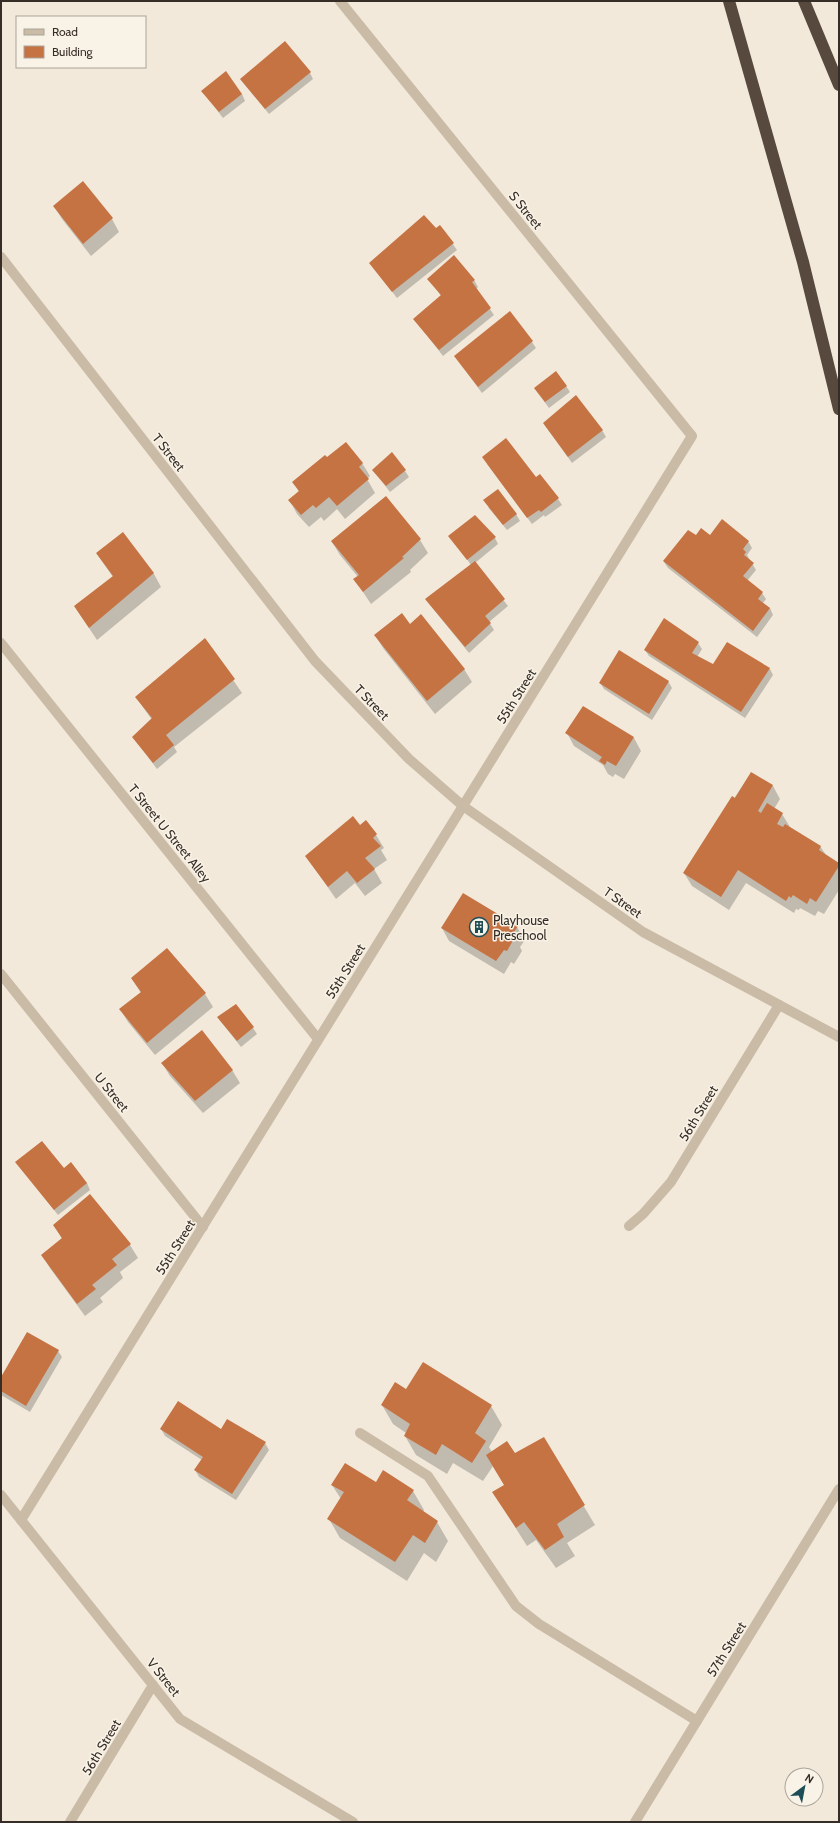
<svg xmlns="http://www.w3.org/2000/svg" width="840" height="1823" font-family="Cabin,sans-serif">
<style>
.shadow{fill:#0003}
.building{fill:#c67344}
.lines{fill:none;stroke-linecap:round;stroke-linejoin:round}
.minor{stroke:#cabba6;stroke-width:10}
.highway{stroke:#57493e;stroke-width:12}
.labels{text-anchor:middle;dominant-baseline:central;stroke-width:3;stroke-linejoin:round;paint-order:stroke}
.street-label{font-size:13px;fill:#362d27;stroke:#f9f3e7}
.poi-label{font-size:13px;fill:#362d27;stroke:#f9f3e7;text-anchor:start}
</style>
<rect width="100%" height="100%" fill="#f2e9da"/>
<!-- shadow -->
<g class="shadow">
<path d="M310,73L313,79L269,114L241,80Z"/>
<path d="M202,91L242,94L245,101L223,118Z"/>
<path d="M54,206L112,219L119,232L91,256L62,219Z"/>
<path d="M440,226L457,250L397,298L370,263Z"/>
<path d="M429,279L474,280L478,287L476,289L494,315L443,356L414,319L441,296Z"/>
<path d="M532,342L536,348L482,393L459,362Z"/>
<path d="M566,386L570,392L549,408L535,389Z"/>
<path d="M544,424L602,430L606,437L572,463Z"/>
<path d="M327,459L362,463L370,476L367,479L375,493L345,519L337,509L324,521L321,517L309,527L297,514L290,501L299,492L294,483Z"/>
<path d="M487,464L536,479L558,499L562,505L545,517L544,515L532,524Z"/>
<path d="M373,470L405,471L409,477L390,492Z"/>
<path d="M386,498L420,540L428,553L410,570L411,572L371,604L355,580L358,577L340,555L332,542Z"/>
<path d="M488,507L516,514L520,521L507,530Z"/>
<path d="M123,534L154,574L161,587L97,640L75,607L113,577L97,554Z"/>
<path d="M450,536L495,538L498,544L475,563L508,606L489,622L494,630L469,653L426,600L471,565Z"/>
<path d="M697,536L748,541L752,548L747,555L756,570L747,581L762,593L766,599L763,603L770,608L773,615L757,637L668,568L664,562Z"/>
<path d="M409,625L464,669L472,682L435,714L383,648L375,635Z"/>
<path d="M205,639L242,693L174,747L177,752L157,769L133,737L152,720L136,697Z"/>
<path d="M698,643L702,649L697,657L713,666L727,643L770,669L773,675L745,718L649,656L645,650Z"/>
<path d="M668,681L672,688L652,720L604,689L600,683Z"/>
<path d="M584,708L634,738L641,751L624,779L615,774L613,777L608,774L603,765L574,746L567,733Z"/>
<path d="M751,773L773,786L780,799L774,809L782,814L790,827L820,846L826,855L839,864V890L824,914L818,911L815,916L800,908L799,910L796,909L794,913L746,883L729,910L692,886L684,873Z"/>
<path d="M360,826L376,835L384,848L381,850L387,860L374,869L382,883L365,896L355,883L336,899L306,856Z"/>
<path d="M463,894L517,927L525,940L520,947L522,951L514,964L511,962L504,974L449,941L442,928Z"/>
<path d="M132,979L205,994L213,1007L155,1055L128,1022L120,1009L141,993Z"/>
<path d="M218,1018L253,1028L257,1034L241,1047Z"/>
<path d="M162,1063L232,1070L240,1083L203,1113L170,1076Z"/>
<path d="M16,1162L64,1169L87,1183L90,1190L58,1215Z"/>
<path d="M54,1225L130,1245L138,1258L120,1272L123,1278L100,1298L103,1302L85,1316L50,1268L42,1255L62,1239Z"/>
<path d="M58,1351L62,1357L30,1412L1,1395V1379Z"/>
<path d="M424,1363L491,1406L502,1425L489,1447L492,1452L515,1455L543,1438L595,1525L567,1543L575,1556L556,1568L536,1540L527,1546L493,1492L505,1486L493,1466L483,1481L453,1463L447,1474L416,1455L405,1436L406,1433L393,1424L382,1405L407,1390Z"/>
<path d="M161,1429L221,1430L265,1443L269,1450L236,1500L199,1477L195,1470L202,1460L165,1436Z"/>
<path d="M376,1484L413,1491L424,1510L423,1512L437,1522L448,1541L436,1562L424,1553L407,1581L340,1538L329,1519L341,1499L332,1485Z"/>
</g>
<!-- building -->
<g class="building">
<path d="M285,41L311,72L265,109L240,79Z"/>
<path d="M226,71L242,94L219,112L201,91Z"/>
<path d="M83,181L113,218L83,244L53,206Z"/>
<path d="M424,215L436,228L440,225L454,243L392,292L369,263Z"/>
<path d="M454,255L475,280L472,282L491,308L439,350L413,319L441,295L427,279Z"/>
<path d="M510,311L533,341L478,387L454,356Z"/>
<path d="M556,371L567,386L545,402L534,388Z"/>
<path d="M576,395L603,430L568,457L543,423Z"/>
<path d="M506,438L536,477L540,474L559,498L541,512L539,510L527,518L482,457Z"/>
<path d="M346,442L363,463L359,467L369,479L337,506L329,497L316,508L313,505L301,515L288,500L299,491L292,482L325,455L327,457Z"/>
<path d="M392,452L406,470L386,486L372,470Z"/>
<path d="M498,489L517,514L503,525L483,500Z"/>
<path d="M386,496L421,539L402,557L404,558L363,592L353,579L359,575L331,541Z"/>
<path d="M475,515L496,537L467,560L448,536Z"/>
<path d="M722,519L749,541L743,549L746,552L744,555L754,563L743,576L763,592L758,599L770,608L753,631L663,561L688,530L696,535L701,528L710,535Z"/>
<path d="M123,532L154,573L89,628L74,606L113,576L96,553Z"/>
<path d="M475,561L505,599L485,616L491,623L465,647L425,599Z"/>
<path d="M402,613L410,624L421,614L465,669L427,701L374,635Z"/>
<path d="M664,618L699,642L692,653L713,664L727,642L770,668L741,712L644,650Z"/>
<path d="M205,638L235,679L166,735L174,745L153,763L132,737L152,718L135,697Z"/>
<path d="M619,650L669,681L649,714L599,683Z"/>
<path d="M583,706L634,737L616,766L607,761L605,765L599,761L602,757L565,733Z"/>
<path d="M751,772L773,785L758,811L761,813L767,803L783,813L777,824L783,827L785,824L821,846L819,850L839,863V866L816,902L810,898L807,904L793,895L791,898L789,896L786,901L738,870L721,897L683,873L732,796L735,798Z"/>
<path d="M353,816L360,825L366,820L377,834L373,838L381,846L365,858L375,869L357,883L347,871L328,887L305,856Z"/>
<path d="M463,893L518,926L512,935L515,937L507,951L504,950L496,961L441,928Z"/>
<path d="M167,948L206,993L147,1043L119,1009L141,992L131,978Z"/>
<path d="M236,1004L254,1027L237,1041L217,1017Z"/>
<path d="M202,1030L233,1070L195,1101L161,1063Z"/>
<path d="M42,1141L64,1168L71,1162L87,1183L54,1210L15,1162Z"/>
<path d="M90,1194L131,1244L112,1259L117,1265L92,1285L96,1289L77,1304L41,1255L62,1238L53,1225Z"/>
<path d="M27,1332L59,1350L26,1406L1,1391V1377Z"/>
<path d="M423,1362L492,1405L475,1433L486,1441L472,1463L442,1444L436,1455L404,1436L410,1424L381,1405L395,1382L406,1389Z"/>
<path d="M178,1401L221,1429L227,1419L266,1442L232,1494L194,1470L203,1457L160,1429Z"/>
<path d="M544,1437L585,1505L557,1524L564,1537L545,1550L524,1522L516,1528L492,1492L504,1485L486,1455L507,1441L515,1453Z"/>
<path d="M345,1463L376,1482L383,1470L414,1490L407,1500L438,1521L425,1543L413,1535L395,1562L327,1519L344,1492L331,1485Z"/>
</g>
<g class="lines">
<!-- minor -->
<g class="minor">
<path d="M1,257L315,661L409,759L463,806L643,932L839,1037"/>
<path d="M1,643L318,1039"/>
<path d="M1,974L203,1227"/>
<path d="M629,1226L643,1214L671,1182L779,1005"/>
<path d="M360,1433L428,1476L516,1606L539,1624L697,1721"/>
<path d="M1,1495L180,1719L353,1822"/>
<path d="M21,1520L692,436L340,1"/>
<path d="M70,1822L153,1685"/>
<path d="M635,1822L839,1489"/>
</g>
<!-- highway -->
<g class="highway">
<path d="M729,1L803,262L839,409"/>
<path d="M804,1L839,85"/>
</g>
</g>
<!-- icons -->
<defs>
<g id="building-ring" transform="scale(1)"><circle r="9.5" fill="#f9f3e7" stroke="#1d4d57" stroke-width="1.5"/><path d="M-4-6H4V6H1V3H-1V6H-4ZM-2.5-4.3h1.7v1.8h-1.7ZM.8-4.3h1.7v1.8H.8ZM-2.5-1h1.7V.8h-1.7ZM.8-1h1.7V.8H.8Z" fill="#1d4d57"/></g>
</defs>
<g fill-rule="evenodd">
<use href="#building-ring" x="479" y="927"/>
</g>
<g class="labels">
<!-- street labels -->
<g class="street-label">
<text transform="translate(526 210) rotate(51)">S Street</text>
<text transform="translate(169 452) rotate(52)">T Street</text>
<text transform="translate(516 696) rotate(-58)">55th Street</text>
<text transform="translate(372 702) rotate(46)">T Street</text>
<text transform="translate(170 833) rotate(51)">T Street U Street Alley</text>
<text transform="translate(623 902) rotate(35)">T Street</text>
<text transform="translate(345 971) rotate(-58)">55th Street</text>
<text transform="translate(112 1092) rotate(51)">U Street</text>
<text transform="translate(698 1113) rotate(-59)">56th Street</text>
<text transform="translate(175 1247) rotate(-58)">55th Street</text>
<text transform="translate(726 1649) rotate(-58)">57th Street</text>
<text transform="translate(164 1677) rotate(51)">V Street</text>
<text transform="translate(101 1747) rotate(-59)">56th Street</text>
</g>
<!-- poi labels -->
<g class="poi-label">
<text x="493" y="920">Playhouse<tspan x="493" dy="15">Preschool</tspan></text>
</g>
</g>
<!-- border -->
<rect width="840" height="1823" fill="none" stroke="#362d27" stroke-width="4"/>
<!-- legend -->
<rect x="16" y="16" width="130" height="52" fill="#f9f3e7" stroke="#aba49a"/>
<rect x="24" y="29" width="20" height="6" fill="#cabba6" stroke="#aba49a"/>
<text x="52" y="36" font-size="12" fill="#362d27">Road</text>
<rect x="24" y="46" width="20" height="12" fill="#c67344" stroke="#aba49a"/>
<text x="52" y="56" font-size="12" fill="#362d27">Building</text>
<!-- north arrow -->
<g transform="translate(804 1787) rotate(32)"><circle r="19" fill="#f9f3e7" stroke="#aba49a"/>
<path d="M0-3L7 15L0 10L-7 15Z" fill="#1d4d57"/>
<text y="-6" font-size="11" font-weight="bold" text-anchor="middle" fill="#362d27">N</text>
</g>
</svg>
